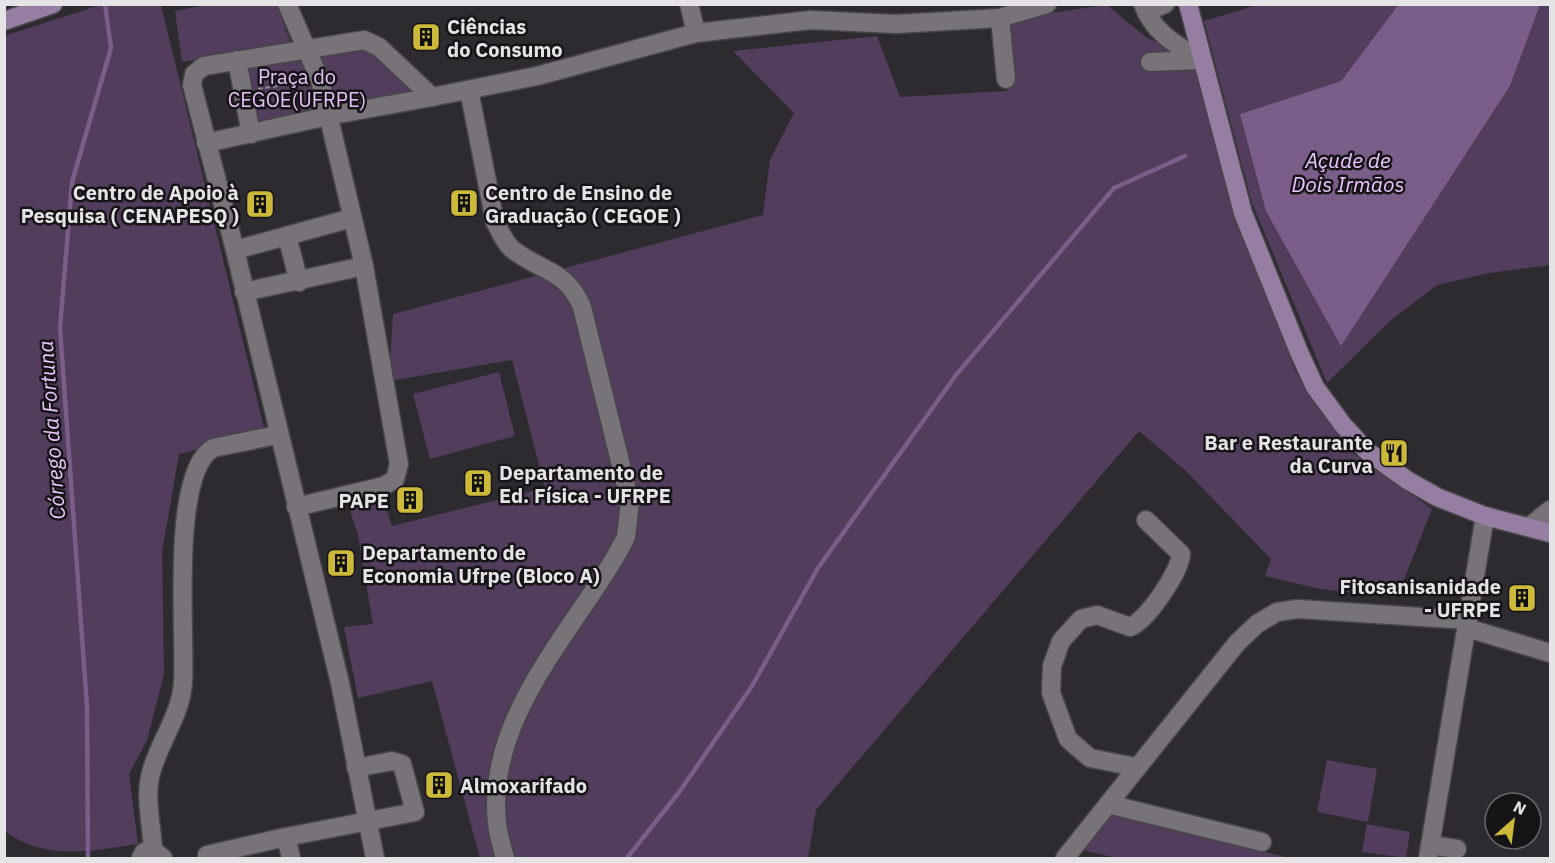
<svg xmlns="http://www.w3.org/2000/svg" width="1555" height="863" font-family="'IBM Plex Sans',sans-serif">
<style>
.green{fill:#523d5d}
.water{fill:#7a5d89}
.lines{fill:none;stroke-linecap:round;stroke-linejoin:round}
.stream{stroke:#7a5d89;stroke-width:4.5}
.minor-casing{stroke:#484649;stroke-width:21}
.major-casing{stroke:#484649;stroke-width:21}
.path{stroke:#918f92;stroke-width:2;stroke-dasharray:4.5 3;stroke-linecap:butt}
.minor{stroke:#777379;stroke-width:18}
.major{stroke:#967ea2;stroke-width:18}
.labels{text-anchor:middle;dominant-baseline:central;stroke-width:5;stroke-linejoin:round;paint-order:stroke}
.poi-label{font-size:20px;font-weight:bold;fill:#e5e3e6;stroke:#161416;text-anchor:start}
.park-label{font-size:20px;fill:#e5c0f7;stroke:#161416}
.water-label{font-size:21px;font-style:italic;fill:#ecc7ff;stroke:#161416}
</style>
<rect width="100%" height="100%" fill="#2e2b30"/>
<!-- green -->
<g class="green">
<path d="M100,5H161L265,432L179,454L162,552L164,674L147,740L129,774L138,844C94,851 43,861 5,831L4,36Z"/>
<path d="M206,5H277L291,44L182,62L175,11Z"/>
<path d="M1107,5L1147,38L1201,60L1239,200L1295,371L1354,454L1432,509L1397,597L1320,589L1265,576L1271,559L1186,471L1139,431L816,810L808,858H480L432,681L358,698L344,627L373,624L358,535L349,508L383,499L392,526L545,488L512,360L389,381L393,314L763,215L770,160L794,113L733,51L877,36L900,97L1007,91L1014,72L1008,19Z"/>
<path d="M1257,5H1398L1341,81L1240,114L1341,345L1510,86L1540,5H1550V265L1489,273L1437,285L1390,321L1327,383L1252,203L1204,21Z"/>
<path d="M372,39L431,98L252,131L239,61Z"/>
<path d="M499,372L515,436L430,459L413,394Z"/>
<path d="M1327,760L1377,769L1368,822L1317,812Z"/>
<path d="M1107,813L1285,857V858H1118L1081,850Z"/>
<path d="M1367,824L1410,832L1406,858L1362,852Z"/>
</g>
<!-- water -->
<path class="water" d="M1398,5H1540L1510,86L1341,346L1266,211L1240,114L1341,81Z"/>
<g class="lines">
<!-- stream -->
<g class="stream">
<path d="M88,858L87,707L60,328L72,182L111,48L105,4"/>
<path d="M627,858L680,791L752,686L818,568L956,375L1114,188L1185,156"/>
</g>
<!-- minor casing -->
<g class="minor-casing">
<g id="minor">
<path d="M287,4L320,80L364,266L399,464L395,479L384,486L296,507"/>
<path d="M689,4L696,33"/>
<path d="M1143,4C1152,32 1178,46 1201,60"/>
<path d="M1150,4L1158,7L1165,4"/>
<path d="M1000,18L1006,79"/>
<path d="M237,60L251,134"/>
<path d="M1150,62L1201,60"/>
<path d="M469,90L495,222C500,231 504,242 512,249C541,272 566,269 582,307L630,502L626,537L617,554C569,636 486,720 497,823C498,834 502,847 505,858"/>
<path d="M206,143L328,116L432,97"/>
<path d="M352,218L235,250L340,683L375,858"/>
<path d="M287,236L299,282"/>
<path d="M235,250L192,85L194,74L204,66L364,40L379,47L432,97L537,76L696,33L811,20L896,24L1000,18L1047,4"/>
<path d="M244,292L364,266"/>
<path d="M1529,527L1550,510"/>
<path d="M1467,628L1550,653"/>
<path d="M1136,767L1090,758L1068,739L1051,693L1052,666L1061,641L1081,619L1097,615L1130,627C1148,620 1180,571 1181,554L1146,520"/>
<path d="M1108,804L1262,842"/>
<path d="M286,837L415,812L402,764L392,761L356,768"/>
<path d="M1431,845L1457,849"/>
<path d="M153,850C152,827 145,799 150,777C157,744 181,717 183,682C186,634 170,474 213,448L277,435"/>
<path d="M207,855L286,837L291,858"/>
<path d="M141,858L144,852L153,850L163,858"/>
<path d="M1065,858L1237,643L1257,624L1277,612L1298,609L1468,620"/>
<path d="M1428,858L1485,516"/>
</g>
</g>
<!-- major casing -->
<g class="major-casing">
<g id="major">
<path d="M1188,4L1243,213L1299,352L1315,387L1343,425L1367,451L1407,480L1437,497L1485,516L1550,533"/>
<path d="M4,21L53,4"/>
</g>
</g>
<!-- path -->
<path class="path" d="M258,89L302,82"/>
<!-- minor -->
<use href="#minor" class="minor"/>
<!-- major -->
<use href="#major" class="major"/>
</g>
<!-- icons -->
<defs>
<g id="building-square" transform="scale(1.5)"><rect x="-9" y="-9" width="18" height="18" rx="4" fill="#ccb939" stroke="#161416"/><path d="M-4-6H4V6H1V3H-1V6H-4ZM-2.5-4.3h1.7v1.8h-1.7ZM.8-4.3h1.7v1.8H.8ZM-2.5-1h1.7V.8h-1.7ZM.8-1h1.7V.8H.8Z" fill="#111"/></g>
<g id="restaurant-square" transform="scale(1.5)"><rect x="-9" y="-9" width="18" height="18" rx="4" fill="#ccb939" stroke="#161416"/><path d="M-5-6h1v4h1v-4h1v4h1v-4h1v5L-1.5 .5V6h-2V.5L-5-1ZM5-6V6H3V1.5H1.5Q1.5-4 5-6Z" fill="#111"/></g>
</defs>
<g fill-rule="evenodd">
<use href="#building-square" x="426" y="37"/>
<use href="#building-square" x="464" y="203"/>
<use href="#building-square" x="260" y="204"/>
<use href="#restaurant-square" x="1394" y="453"/>
<use href="#building-square" x="478" y="483"/>
<use href="#building-square" x="410" y="500"/>
<use href="#building-square" x="341" y="563"/>
<use href="#building-square" x="1522" y="598"/>
<use href="#building-square" x="439" y="785"/>
</g>
<g class="labels">
<!-- poi labels -->
<g class="poi-label">
<text x="447" y="26">Ciências<tspan x="447" dy="23">do Consumo</tspan></text>
<text x="239" y="192" text-anchor="end">Centro de Apoio à<tspan x="239" dy="23">Pesquisa ( CENAPESQ )</tspan></text>
<text x="485" y="192">Centro de Ensino de<tspan x="485" dy="23">Graduação ( CEGOE )</tspan></text>
<text x="1373" y="442" text-anchor="end">Bar e Restaurante<tspan x="1373" dy="23">da Curva</tspan></text>
<text x="499" y="472">Departamento de<tspan x="499" dy="23">Ed. Física - UFRPE</tspan></text>
<text x="389" y="500" text-anchor="end">PAPE</text>
<text x="362" y="552">Departamento de<tspan x="362" dy="23">Economia Ufrpe (Bloco A)</tspan></text>
<text x="1501" y="586" text-anchor="end">Fitosanisanidade<tspan x="1501" dy="23">- UFRPE</tspan></text>
<text x="460" y="785">Almoxarifado</text>
</g>
<!-- park labels -->
<g class="park-label">
<text x="297" y="76">Praça do<tspan x="297" dy="23">CEGOE(UFRPE)</tspan></text>
</g>
<!-- water labels -->
<g class="water-label">
<text x="1348" y="160">Açude de<tspan x="1348" dy="24">Dois Irmãos</tspan></text>
<text transform="translate(51 430) rotate(-94)">Córrego da Fortuna</text>
</g>
</g>
<!-- border -->
<rect width="1555" height="863" fill="none" stroke="#e5e3e6" stroke-width="12"/>
<!-- north arrow -->
<g transform="translate(1513 821) rotate(28)"><circle r="28" fill="#161416" stroke="#696769" stroke-width="1.5"/>
<path d="M0-4.5L10 22L0 15L-10 22Z" fill="#ccb939"/>
<text y="-9" font-size="16" font-weight="bold" text-anchor="middle" fill="#e5e3e6">N</text>
</g>
</svg>
